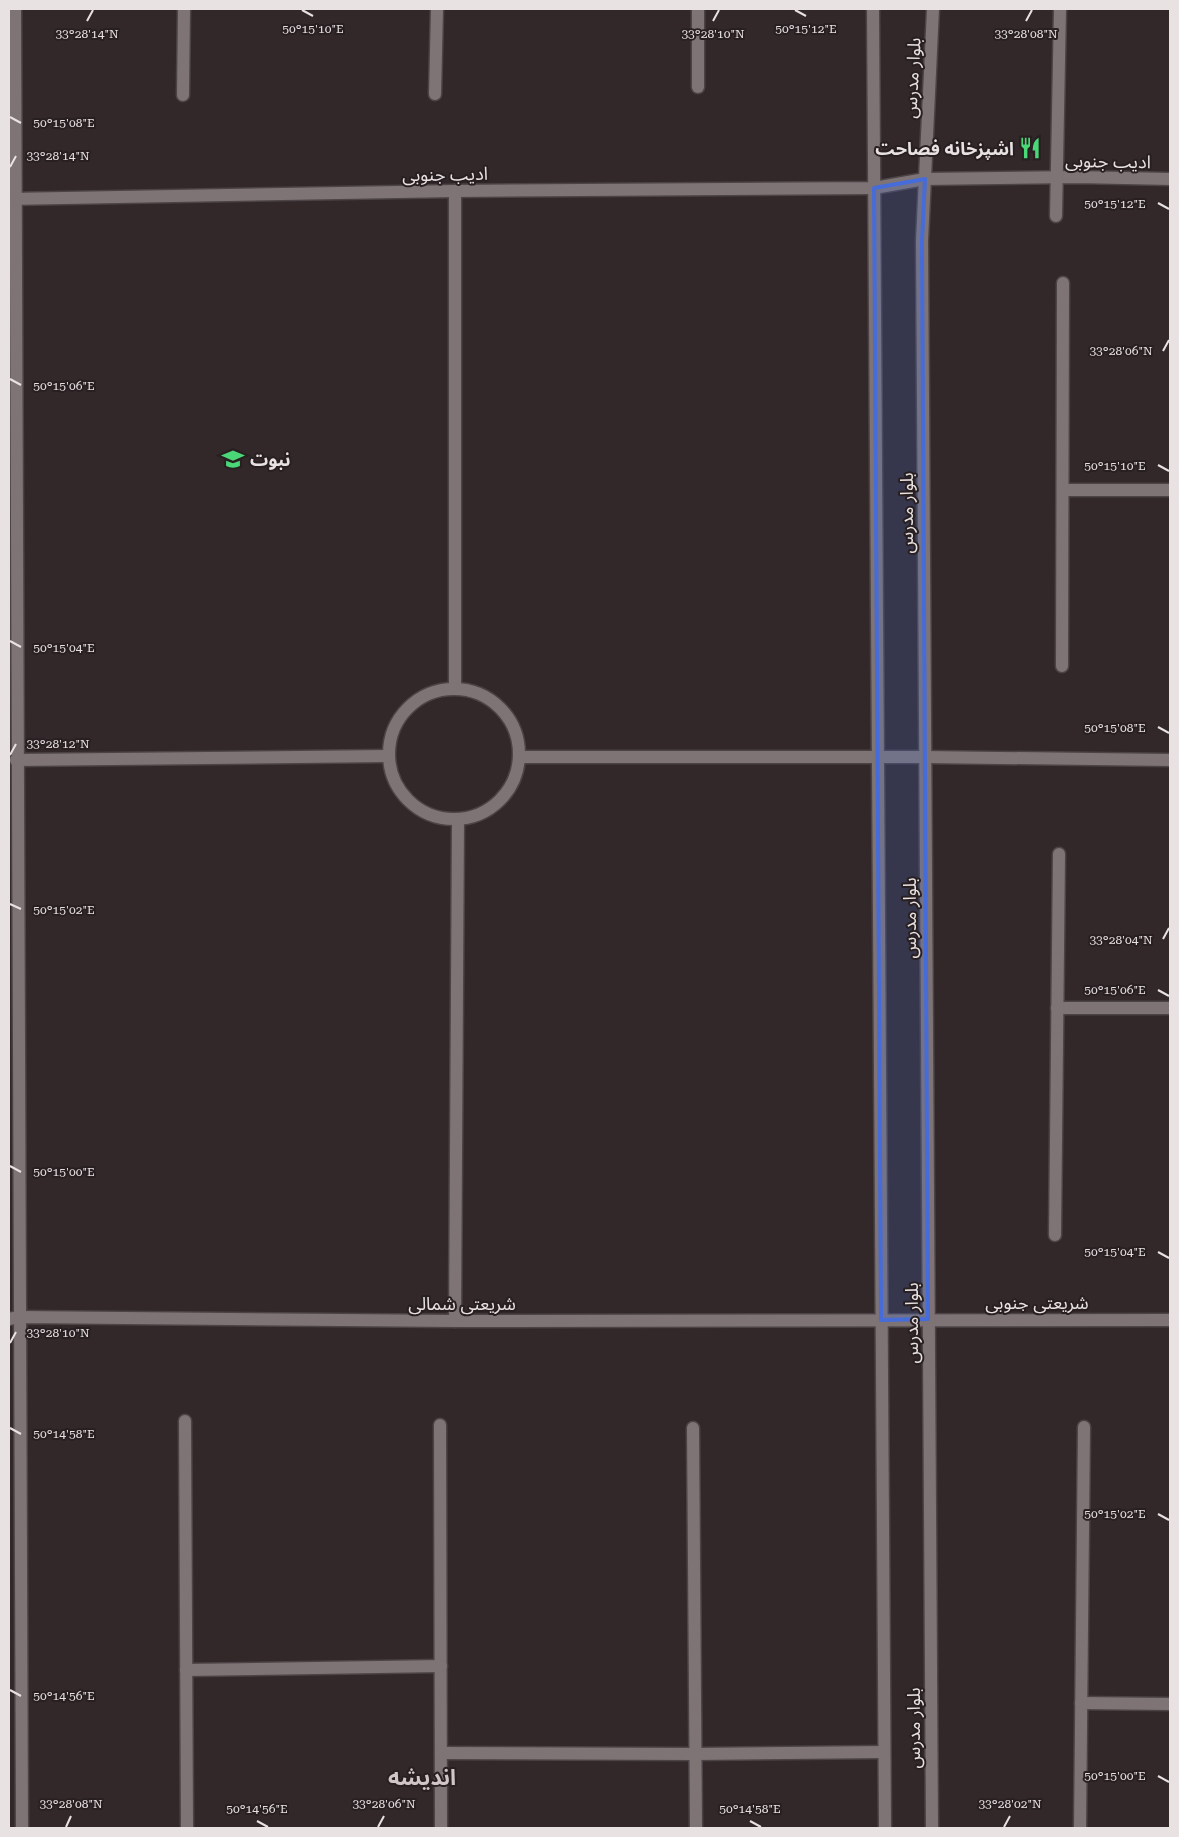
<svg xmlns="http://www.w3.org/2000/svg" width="1179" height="1837" font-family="'Roboto Serif','Noto Sans Arabic',serif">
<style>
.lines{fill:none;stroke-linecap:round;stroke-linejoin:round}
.minor-casing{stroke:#4b4345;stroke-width:15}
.minor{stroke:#7e7375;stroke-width:12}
.marked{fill:#466cda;fill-opacity:0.2;stroke:#466cda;stroke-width:4;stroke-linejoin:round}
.ticks{fill:none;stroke:#e8e2e3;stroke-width:2}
.labels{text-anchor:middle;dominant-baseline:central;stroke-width:4;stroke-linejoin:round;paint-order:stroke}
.street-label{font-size:18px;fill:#e8e2e3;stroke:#281f21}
.poi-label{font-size:18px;font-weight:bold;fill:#e8e2e3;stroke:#281f21;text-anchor:end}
.district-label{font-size:22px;font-weight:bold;fill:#d2c5c7;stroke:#281f21}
.ticks-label{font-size:12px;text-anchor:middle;fill:#e8e2e3;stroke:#281f21;stroke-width:4;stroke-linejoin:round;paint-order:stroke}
</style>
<rect width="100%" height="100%" fill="#32282a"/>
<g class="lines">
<!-- minor casing -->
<g class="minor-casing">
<g id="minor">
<path d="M15,9L22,1828"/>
<path d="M698,9V87"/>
<path d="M873,9L885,1828"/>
<path d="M435,94L437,9"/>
<path d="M183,95L184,9"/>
<path d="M9,199L455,191L874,188L925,179L1077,177L1170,179"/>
<path d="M1056,216L1060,9"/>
<path d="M1063,490H1170"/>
<path d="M1062,666L1063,283"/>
<path d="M455,688V191"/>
<circle cx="454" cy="754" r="65"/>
<path d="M520,757H925L1170,760"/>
<path d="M16,760L387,756"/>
<path d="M1057,1008H1170"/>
<path d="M1055,1235L1059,854"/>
<path d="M9,1319L19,1317L455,1321L1170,1320"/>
<path d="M455,1321L458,821"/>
<path d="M185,1421L187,1828"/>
<path d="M440,1425L441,1828"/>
<path d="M693,1428L696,1828"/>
<path d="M186,1670L441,1666"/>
<path d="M1081,1703L1170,1704"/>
<path d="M441,1753L695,1754L884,1752"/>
<path d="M932,1828L922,241L933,9"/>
<path d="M1080,1828L1084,1427"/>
</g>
</g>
<!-- minor -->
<use href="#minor" class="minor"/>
</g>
<!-- marked area -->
<path class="marked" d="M925,179L922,241L928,1319L881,1320L874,188Z"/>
<!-- ticks -->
<path class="ticks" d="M302,10L313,16M795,10L806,16M87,21L93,10M713,21L719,10M1026,21L1032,10M10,117L21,123M10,167L16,156M1158,203L1169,209M1163,351L1169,340M10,379L21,385M1158,465L1169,471M10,641L21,647M1158,727L1169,733M10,755L16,744M10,904L21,909M1163,939L1169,928M1158,990L1169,996M10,1166L21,1172M1158,1252L1169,1258M10,1343L16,1332M10,1428L21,1434M1158,1514L1169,1520M10,1690L21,1696M1158,1776L1169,1782M257,1821L268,1827M750,1821L761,1827M66,1827L71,1816M378,1827L384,1816M1004,1827L1010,1816"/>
<!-- icons -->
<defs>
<g id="restaurant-bare" transform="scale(1.725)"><path d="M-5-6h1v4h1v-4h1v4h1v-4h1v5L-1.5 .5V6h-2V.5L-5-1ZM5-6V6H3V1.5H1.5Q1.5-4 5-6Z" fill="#49d778" stroke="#281f21" stroke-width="2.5" paint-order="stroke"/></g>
<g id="school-bare" transform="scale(1.725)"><path d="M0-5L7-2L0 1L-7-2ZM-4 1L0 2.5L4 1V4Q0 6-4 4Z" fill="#49d778" stroke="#281f21" stroke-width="2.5" paint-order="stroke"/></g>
</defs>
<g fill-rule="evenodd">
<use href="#restaurant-bare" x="1030" y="148"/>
<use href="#school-bare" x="233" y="459"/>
</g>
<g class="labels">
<!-- street labels -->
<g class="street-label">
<text transform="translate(912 78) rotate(-87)">بلوار مدرس</text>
<text transform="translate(1108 161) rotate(1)">ادیب جنوبی</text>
<text transform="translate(445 174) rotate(-1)">ادیب جنوبی</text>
<text transform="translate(906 513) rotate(-90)">بلوار مدرس</text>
<text transform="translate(909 918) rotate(-90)">بلوار مدرس</text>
<text x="1037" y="1302">شریعتی جنوبی</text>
<text x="462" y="1303">شریعتی شمالی</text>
<text transform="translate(911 1323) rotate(-90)">بلوار مدرس</text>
<text transform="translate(913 1728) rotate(-90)">بلوار مدرس</text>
</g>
<!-- poi labels -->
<g class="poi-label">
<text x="1014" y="148">اشپزخانه فصاحت</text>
<text x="250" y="459" text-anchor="start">نبوت</text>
</g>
<!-- district labels -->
<g class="district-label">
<text x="422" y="1777">اندیشه</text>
</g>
</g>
<g class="ticks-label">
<text x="313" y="33">50°15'10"E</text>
<text x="806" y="33">50°15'12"E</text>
<text x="87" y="38">33°28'14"N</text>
<text x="713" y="38">33°28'10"N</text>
<text x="1026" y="38">33°28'08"N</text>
<text x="64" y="127">50°15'08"E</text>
<text x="58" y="160">33°28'14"N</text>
<text x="1115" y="208">50°15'12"E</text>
<text x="1121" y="355">33°28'06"N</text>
<text x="64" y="390">50°15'06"E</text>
<text x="1115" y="470">50°15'10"E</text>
<text x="64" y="652">50°15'04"E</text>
<text x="1115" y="732">50°15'08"E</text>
<text x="58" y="748">33°28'12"N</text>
<text x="64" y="914">50°15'02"E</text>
<text x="1121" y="944">33°28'04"N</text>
<text x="1115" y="994">50°15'06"E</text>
<text x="64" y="1176">50°15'00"E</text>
<text x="1115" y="1256">50°15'04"E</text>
<text x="58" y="1337">33°28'10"N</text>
<text x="64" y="1438">50°14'58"E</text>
<text x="1115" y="1518">50°15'02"E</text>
<text x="64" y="1700">50°14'56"E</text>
<text x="1115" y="1780">50°15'00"E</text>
<text x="71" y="1808">33°28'08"N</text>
<text x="384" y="1808">33°28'06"N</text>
<text x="1010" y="1808">33°28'02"N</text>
<text x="257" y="1813">50°14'56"E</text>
<text x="750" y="1813">50°14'58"E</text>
</g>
<!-- border -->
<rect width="1179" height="1837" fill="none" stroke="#e8e2e3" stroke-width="20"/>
</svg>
